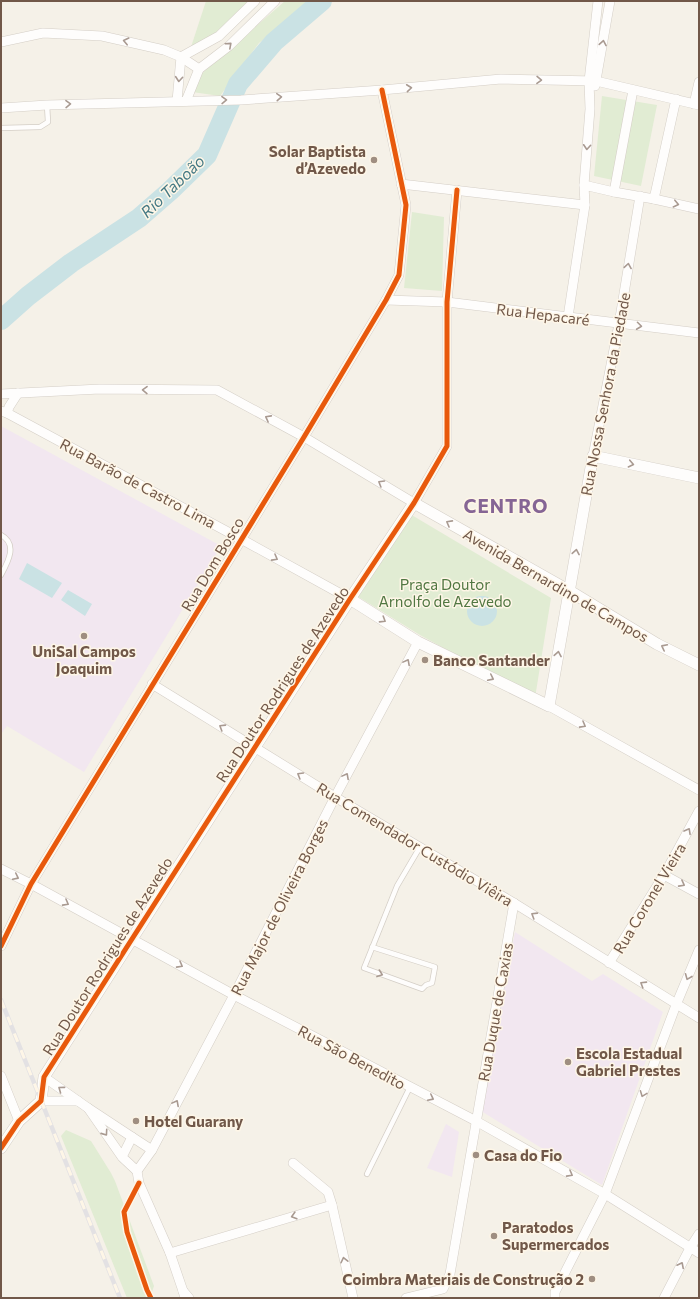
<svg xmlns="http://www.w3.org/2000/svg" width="700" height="1299" font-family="Commissioner,sans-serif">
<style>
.education{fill:#f2e7f0}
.green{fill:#e1ecd3}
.water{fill:#cae2e4}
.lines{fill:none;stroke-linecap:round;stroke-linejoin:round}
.river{stroke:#cae2e4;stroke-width:20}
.service-casing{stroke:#d4cec6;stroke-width:6}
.minor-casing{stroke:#d4cec6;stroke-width:10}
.tertiary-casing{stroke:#d4cec6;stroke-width:12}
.service{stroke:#fefdfc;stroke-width:4.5}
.minor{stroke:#fefdfc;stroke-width:9}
.tertiary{stroke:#fefdfc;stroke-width:11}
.rail-casing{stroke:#e3e1e3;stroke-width:4.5}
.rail{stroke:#fef6e7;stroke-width:3;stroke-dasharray:9;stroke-linecap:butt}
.cycleway-casing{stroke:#fef6e7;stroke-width:8}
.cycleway{stroke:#e8590c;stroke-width:5}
.oneway{stroke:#a99a91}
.poi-dot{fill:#9f8e81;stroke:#fef6e7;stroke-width:1.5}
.labels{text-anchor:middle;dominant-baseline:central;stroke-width:3;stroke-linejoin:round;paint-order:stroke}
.poi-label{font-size:15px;font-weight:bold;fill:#715849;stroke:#fef6e7;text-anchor:start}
.street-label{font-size:15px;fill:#715849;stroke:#fef6e7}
.park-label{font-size:15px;fill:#517742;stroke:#fef6e7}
.water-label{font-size:16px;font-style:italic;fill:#447984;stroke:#fef6e7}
.district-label{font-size:19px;font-weight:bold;letter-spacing:1px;fill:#856595;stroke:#fef6e7}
</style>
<rect width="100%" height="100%" fill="#f5f1e8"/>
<!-- education -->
<g class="education">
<path d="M1,426L221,546L84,772L7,726L1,734Z"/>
<path d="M515,932L592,981L603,974L663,1012L602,1185L481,1111Z"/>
<path d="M446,1124L459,1132L452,1177L427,1168Z"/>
</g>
<!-- green -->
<g class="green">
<path d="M206,1H248L197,51L191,47Z"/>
<path d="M285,1H311L259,43L220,96L192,92L200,75Z"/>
<path d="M602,96L657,105L641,186L594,176Z"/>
<path d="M412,212L444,217L442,291L404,288Z"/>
<path d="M410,514L551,598L535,698L420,635L357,596Z"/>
<path d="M66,1130L91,1141L111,1173L115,1181L154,1286L150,1298H127L61,1136Z"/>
</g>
<!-- water -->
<g class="water">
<path d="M27,563L62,583L52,598L19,579Z"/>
<path d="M68,590L92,604L85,616L61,600Z"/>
<circle cx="482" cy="611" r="15"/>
</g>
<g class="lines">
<!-- river -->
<path class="river" d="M1,320L28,296L71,263L139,218L170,191L207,155L238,84L274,42L322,1"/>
<!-- service casing -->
<g class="service-casing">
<g id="service">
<path d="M1,128L40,127L48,122L47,105"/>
<path d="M1,535C18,544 8,562 1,575"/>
<path d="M372,947L435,967L432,983L426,985L422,989L364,968L397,886L420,847"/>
<path d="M367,1174L410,1087"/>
</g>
</g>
<!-- minor casing -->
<g class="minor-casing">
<g id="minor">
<path d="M1,42L43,33L102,36L164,50L181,57L199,69"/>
<path d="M181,57L219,36L255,1"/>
<path d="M595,86L610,1"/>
<path d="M177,101L181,57"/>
<path d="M186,101L199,69L229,46L275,1"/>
<path d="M694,104L699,82"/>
<path d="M1,108L47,105L241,100L382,90L501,79L596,81L699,105"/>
<path d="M401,184L585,205L584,185L614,192L654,199L676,99"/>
<path d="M584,185L590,109L589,81L598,1"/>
<path d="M614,192L633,90"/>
<path d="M654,199L699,209"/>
<path d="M386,300L447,302L699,333"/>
<path d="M568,317L585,205"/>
<path d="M1,394L100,389L217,390L304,437L414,503L447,446V302L457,190"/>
<path d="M1,411L7,413L241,539L350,599"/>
<path d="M7,413L9,407L18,393"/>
<path d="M593,456L619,324L640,196"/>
<path d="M152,684L335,797L514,903L699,1018"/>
<path d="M549,706L699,790"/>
<path d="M1,869L31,884L234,995L476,1121L605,1194L699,1253"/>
<path d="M664,875L699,894"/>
<path d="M1,946L31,884L304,437L386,300L399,275L406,205L382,90"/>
<path d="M609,963L664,875L699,811"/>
<path d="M1,1076L19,1121"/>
<path d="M44,1077L88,1108L132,1137"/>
<path d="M41,1101H78"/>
<path d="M88,1108L122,1157L137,1171L152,1150L132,1137L122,1157"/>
<path d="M152,1150L234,995L335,797L418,642"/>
<path d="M293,1163L328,1192L332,1205L353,1298"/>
<path d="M137,1171L139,1183L170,1253L183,1291"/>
<path d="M170,1253L332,1205"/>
<path d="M185,1298L183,1291L189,1298"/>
<path d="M406,1298L443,1289L450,1274L514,903"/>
<path d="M555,1298V1292L605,1194L676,1005L699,950"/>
<path d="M664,1298L690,1248L699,1234"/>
</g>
</g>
<!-- tertiary casing -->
<g class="tertiary-casing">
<g id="tertiary">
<path d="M350,599L418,642L549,706L593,456L699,478"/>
<path d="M1,1148L19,1121L41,1101L44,1077L132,939L350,599L414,503L568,590L657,644L699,665"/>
</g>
</g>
<!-- service -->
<use href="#service" class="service"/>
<!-- minor -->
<use href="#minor" class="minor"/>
<!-- tertiary -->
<use href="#tertiary" class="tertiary"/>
<!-- rail casing -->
<g class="rail-casing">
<path id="rail" d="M1,1000L120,1298"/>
</g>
<!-- rail -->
<use href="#rail" class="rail"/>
<!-- cycleway casing -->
<g class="cycleway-casing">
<g id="cycleway">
<path d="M1,946L31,884L304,437L386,300L399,275L406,205L382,90"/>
<path d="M1,1148L19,1121L41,1101L44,1077L132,939L350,599L414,503L447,446V302L457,190"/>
<path d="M139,1183L124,1212L127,1232L147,1290L151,1298"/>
</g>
</g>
<!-- cycleway -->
<use href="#cycleway" class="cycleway"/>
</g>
<!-- one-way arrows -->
<defs><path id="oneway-chevron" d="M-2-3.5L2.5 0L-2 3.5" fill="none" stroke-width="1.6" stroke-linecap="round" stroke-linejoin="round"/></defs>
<g class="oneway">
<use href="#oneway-chevron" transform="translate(126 41) rotate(-167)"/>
<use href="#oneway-chevron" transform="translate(603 43) rotate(-80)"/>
<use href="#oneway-chevron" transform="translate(229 45) rotate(-42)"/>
<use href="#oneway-chevron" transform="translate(179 79) rotate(95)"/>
<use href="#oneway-chevron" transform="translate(539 80) rotate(1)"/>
<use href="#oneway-chevron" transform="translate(409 88) rotate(-6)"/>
<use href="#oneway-chevron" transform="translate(279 97) rotate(-4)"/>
<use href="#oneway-chevron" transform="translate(224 100) rotate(-1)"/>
<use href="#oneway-chevron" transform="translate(68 104) rotate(-1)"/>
<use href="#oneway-chevron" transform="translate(587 147) rotate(94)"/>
<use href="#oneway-chevron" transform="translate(676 204) rotate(13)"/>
<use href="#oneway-chevron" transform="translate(628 266) rotate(-81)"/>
<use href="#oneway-chevron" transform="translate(639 326) rotate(7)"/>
<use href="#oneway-chevron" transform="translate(145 390) rotate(-179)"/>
<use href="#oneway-chevron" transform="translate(268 418) rotate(-152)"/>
<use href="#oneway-chevron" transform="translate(631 464) rotate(12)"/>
<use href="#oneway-chevron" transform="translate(381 483) rotate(-149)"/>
<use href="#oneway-chevron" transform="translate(449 523) rotate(-151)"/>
<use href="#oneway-chevron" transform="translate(576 552) rotate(-80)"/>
<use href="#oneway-chevron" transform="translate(275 558) rotate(29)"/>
<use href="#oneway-chevron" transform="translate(383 620) rotate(32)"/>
<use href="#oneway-chevron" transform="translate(664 647) rotate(-153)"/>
<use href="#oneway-chevron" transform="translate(558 654) rotate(-80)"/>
<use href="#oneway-chevron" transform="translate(407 662) rotate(-62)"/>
<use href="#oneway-chevron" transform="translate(491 678) rotate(26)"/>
<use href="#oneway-chevron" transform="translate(583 725) rotate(29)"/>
<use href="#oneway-chevron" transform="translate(222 727) rotate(-148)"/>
<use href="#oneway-chevron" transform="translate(300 775) rotate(-149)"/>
<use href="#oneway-chevron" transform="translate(346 776) rotate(-62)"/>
<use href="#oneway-chevron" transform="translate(688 831) rotate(-61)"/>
<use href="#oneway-chevron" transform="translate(16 877) rotate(26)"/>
<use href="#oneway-chevron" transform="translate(682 884) rotate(28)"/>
<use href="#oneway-chevron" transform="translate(66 903) rotate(29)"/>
<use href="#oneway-chevron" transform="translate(534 915) rotate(-148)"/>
<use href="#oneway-chevron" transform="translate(180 965) rotate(29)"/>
<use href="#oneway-chevron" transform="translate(380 974) rotate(20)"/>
<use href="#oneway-chevron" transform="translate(688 977) rotate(112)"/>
<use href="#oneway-chevron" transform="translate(643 984) rotate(-148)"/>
<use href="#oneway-chevron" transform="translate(61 1089) rotate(-144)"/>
<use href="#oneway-chevron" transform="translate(643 1094) rotate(111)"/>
<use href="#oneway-chevron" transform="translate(431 1098) rotate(27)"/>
<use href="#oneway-chevron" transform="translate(176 1103) rotate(-62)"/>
<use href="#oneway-chevron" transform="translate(105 1133) rotate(55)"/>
<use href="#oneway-chevron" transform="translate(570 1174) rotate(29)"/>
<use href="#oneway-chevron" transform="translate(294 1216) rotate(164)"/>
<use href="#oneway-chevron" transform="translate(344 1260) rotate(-103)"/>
<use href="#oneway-chevron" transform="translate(681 1265) rotate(-63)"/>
</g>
<!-- markers -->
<g class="poi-dot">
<circle cx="374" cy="160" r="4"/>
<circle cx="84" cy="636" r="4"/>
<circle cx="425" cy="660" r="4"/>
<circle cx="568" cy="1062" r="4"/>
<circle cx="136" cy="1121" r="4"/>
<circle cx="476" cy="1155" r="4"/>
<circle cx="494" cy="1236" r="4"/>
<circle cx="592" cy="1279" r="4"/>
</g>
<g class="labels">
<!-- poi labels -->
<g class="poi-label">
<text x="366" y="151" text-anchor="end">Solar Baptista<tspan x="366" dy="17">d’Azevedo</tspan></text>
<text x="84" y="651" text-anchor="middle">UniSal Campos<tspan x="84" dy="17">Joaquim</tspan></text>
<text x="433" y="660">Banco Santander</text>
<text x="576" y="1053">Escola Estadual<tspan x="576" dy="17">Gabriel Prestes</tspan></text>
<text x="144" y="1121">Hotel Guarany</text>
<text x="484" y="1155">Casa do Fio</text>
<text x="502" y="1227">Paratodos<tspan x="502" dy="17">Supermercados</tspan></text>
<text x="584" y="1279" text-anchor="end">Coimbra Materiais de Construção 2</text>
</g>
<!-- street labels -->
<g class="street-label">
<text transform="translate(543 314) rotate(7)">Rua Hepacaré</text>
<text transform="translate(605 394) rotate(-79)">Rua Nossa Senhora da Piedade</text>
<text transform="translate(138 483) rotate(28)">Rua Barão de Castro Lima</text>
<text transform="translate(212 564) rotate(-59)">Rua Dom Bosco</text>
<text transform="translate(556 585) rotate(30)">Avenida Bernardino de Campos</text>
<text transform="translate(282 684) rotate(-57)">Rua Doutor Rodrigues de Azevedo</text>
<text transform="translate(415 844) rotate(31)">Rua Comendador Custódio Viêira</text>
<text transform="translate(649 898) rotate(-59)">Rua Coronel Vieira</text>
<text transform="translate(279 907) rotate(-63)">Rua Major de Oliveira Borges</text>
<text transform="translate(107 956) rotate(-58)">Rua Doutor Rodrigues de Azevedo</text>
<text transform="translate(495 1012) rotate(-80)">Rua Duque de Caxias</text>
<text transform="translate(352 1057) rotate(28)">Rua São Benedito</text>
</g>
<!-- park labels -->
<g class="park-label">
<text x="445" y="584">Praça Doutor<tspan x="445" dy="17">Arnolfo de Azevedo</tspan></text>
</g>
<!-- water labels -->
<g class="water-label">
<text transform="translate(172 186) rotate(-44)">Rio Taboão</text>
</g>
<!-- district labels -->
<g class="district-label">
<text x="506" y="505">CENTRO</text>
</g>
</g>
<!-- border -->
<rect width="700" height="1299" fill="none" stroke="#715849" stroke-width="4"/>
</svg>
